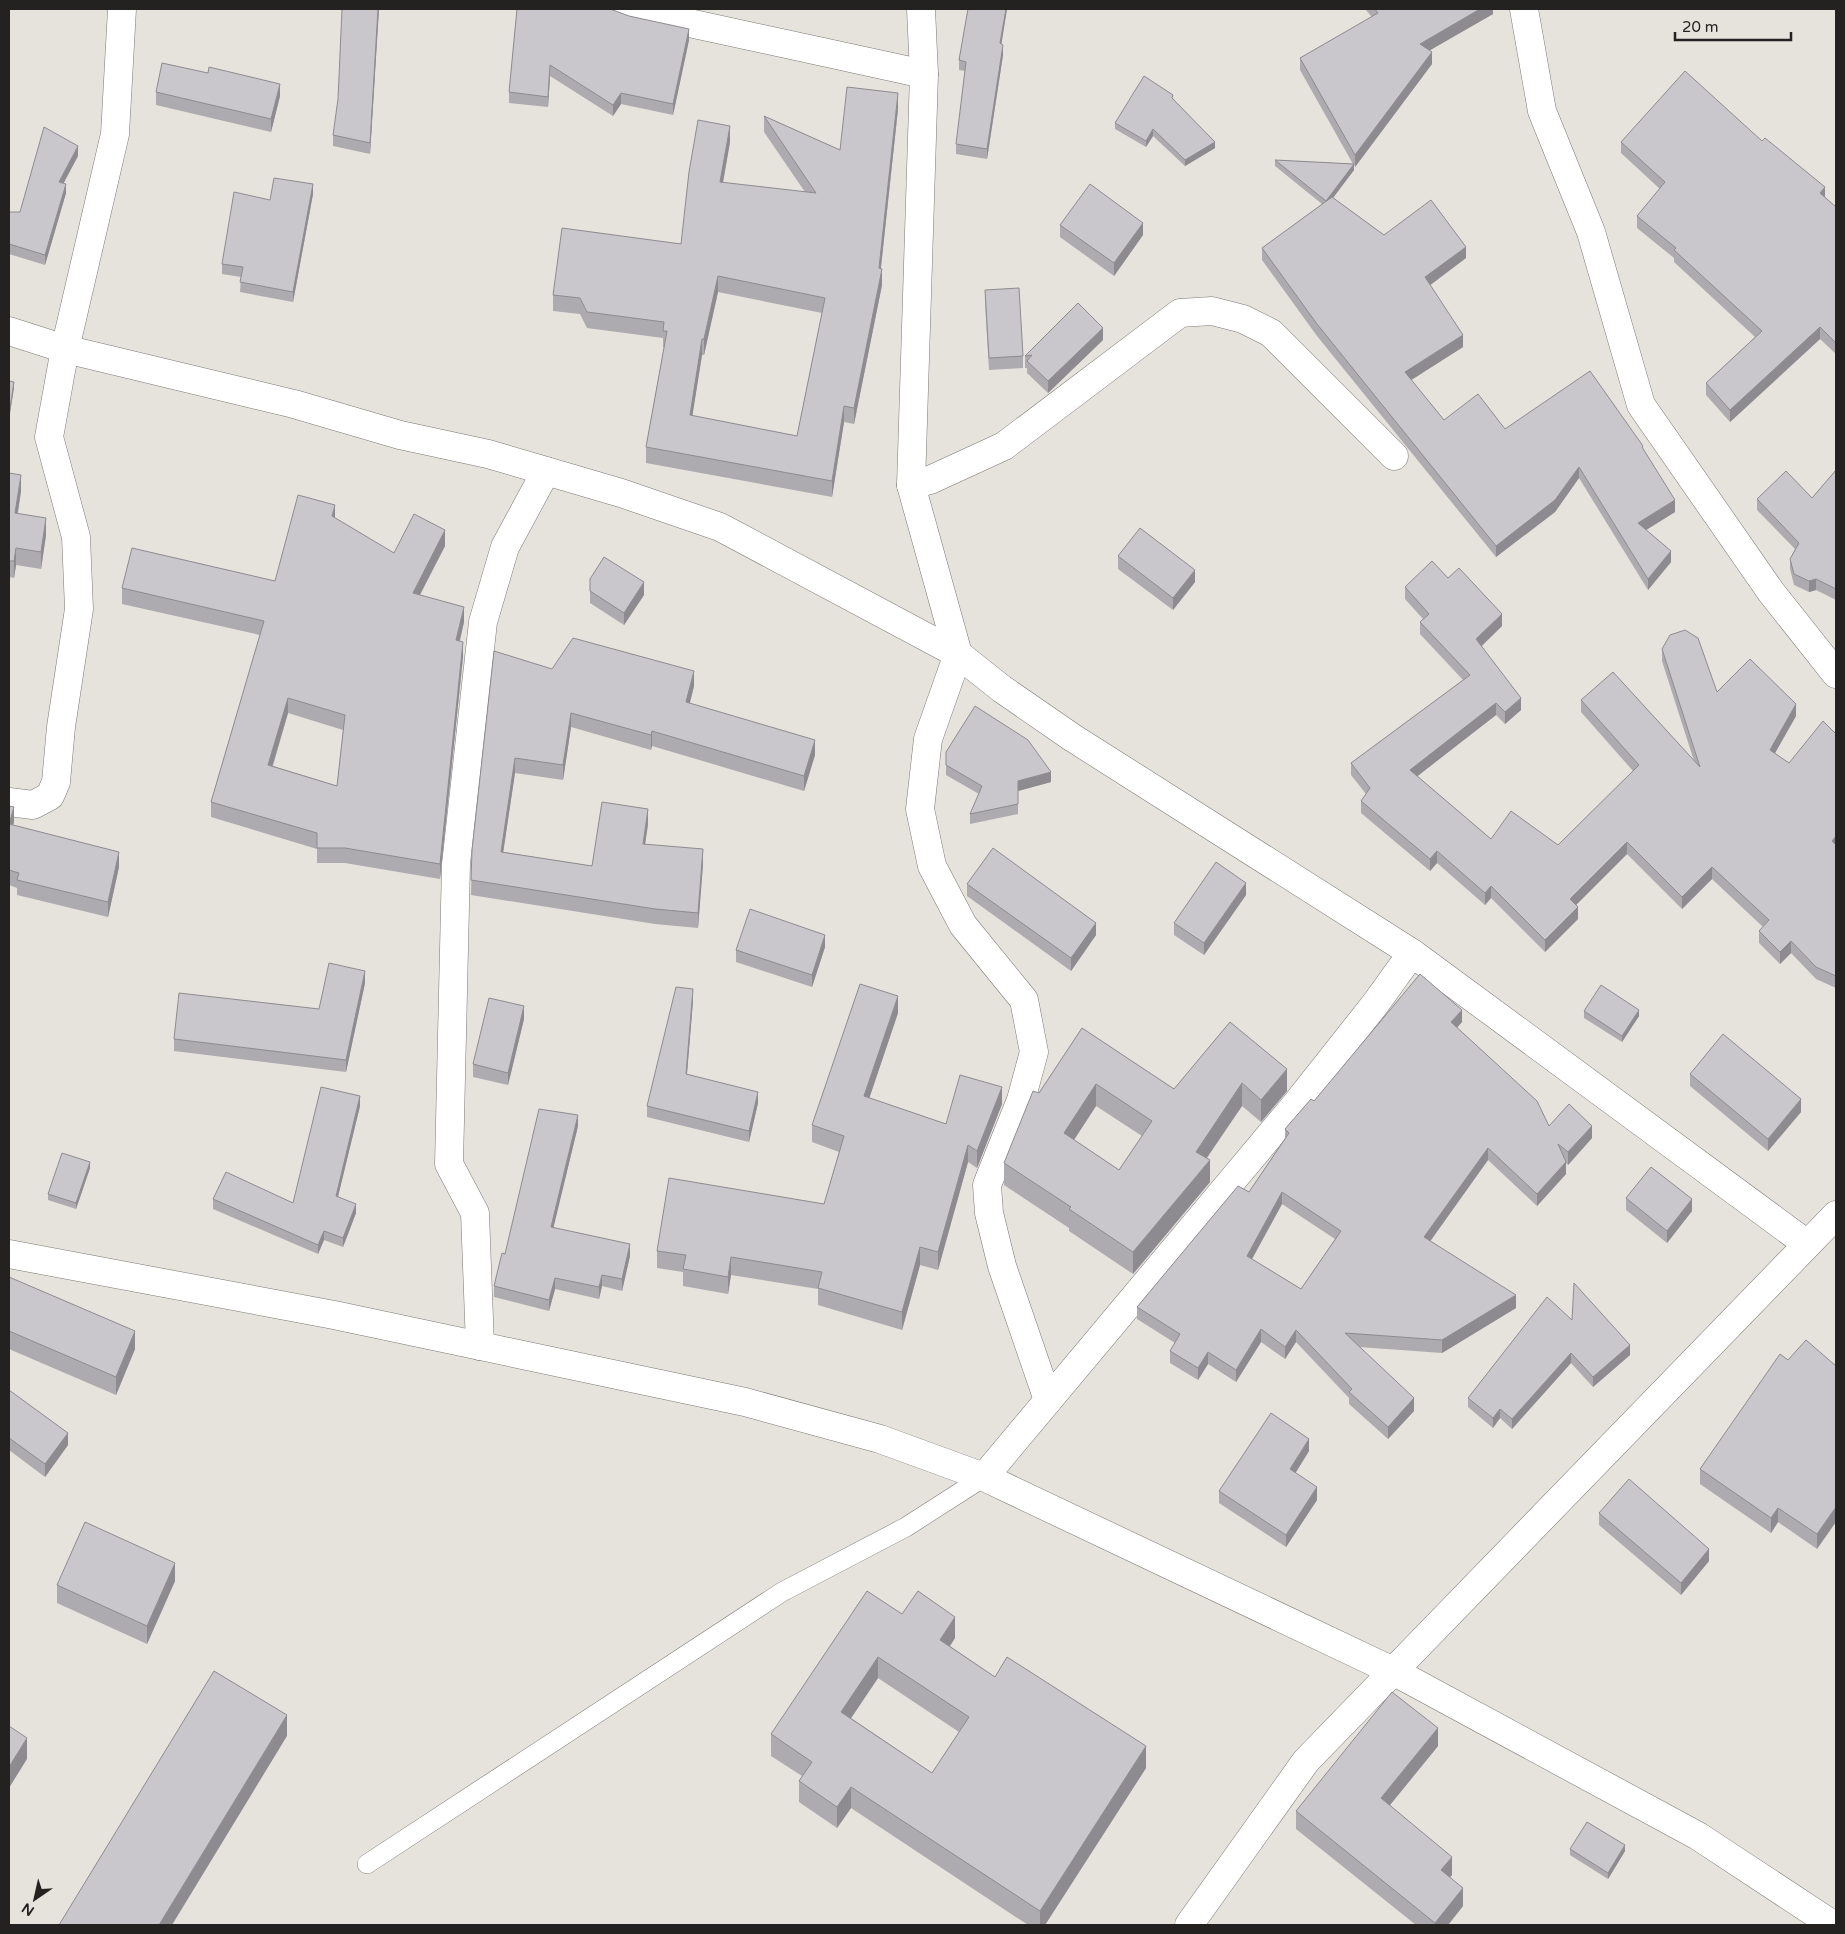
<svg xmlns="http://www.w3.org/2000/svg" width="1845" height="1934" font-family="'Varela Round',sans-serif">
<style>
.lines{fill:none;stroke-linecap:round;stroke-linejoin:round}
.service-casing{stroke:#7b7974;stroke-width:20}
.minor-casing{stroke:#7b7974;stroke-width:29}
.service{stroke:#fff;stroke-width:19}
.minor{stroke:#fff;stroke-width:28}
.wall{fill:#adabaf;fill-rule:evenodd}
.shaded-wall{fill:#8d8b8f}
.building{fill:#c9c7cc;stroke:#8d8b8f;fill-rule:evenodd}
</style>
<rect width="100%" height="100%" fill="#e6e3dd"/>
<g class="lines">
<!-- service casing -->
<g class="service-casing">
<path id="service" d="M367,1864L782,1592L906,1527L984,1477"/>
</g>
<!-- minor casing -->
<g class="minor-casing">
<g id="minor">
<path d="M625,9L924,74"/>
<path d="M921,9L924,74L911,485L958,654L928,739L920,809L932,866L963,925L1024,1000L1034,1052L1021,1100L987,1185L989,1213L1002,1266L1048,1400"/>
<path d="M1524,9L1542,111L1591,232L1641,405L1771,592L1836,674"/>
<path d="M9,331L65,349L294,404L400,435L488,454L621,493L720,527L958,654L1002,689L1073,738L1412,953L1807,1244"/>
<path d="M911,485L930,480L1004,446L1180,313L1212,311L1243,319L1271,333L1394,456"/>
<path d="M9,802L33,805L50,796L56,782L61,727L79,609L76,537L49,437L65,349L115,134L122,9"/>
<path d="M9,1254L334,1315L745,1402L880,1439L984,1477L1393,1671L1698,1836L1833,1925"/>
<path d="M480,1346L475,1213L449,1164L456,864L483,622L505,547L546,471"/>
<path d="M984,1477L1297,1103L1376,1003L1412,953"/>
<path d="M1189,1925L1306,1761L1836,1215"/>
</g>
</g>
<!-- service -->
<use href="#service" class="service"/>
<!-- minor -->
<use href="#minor" class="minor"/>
</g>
<!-- wall -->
<g class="wall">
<path d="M379,9L370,154L333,146V135Z"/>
<path d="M517,9L689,40L673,115L621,104L613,116L550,76L548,107L509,103V92Z"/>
<path d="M968,9H1007L1001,44L1003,55L987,159L956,154V144L965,71L959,70V60Z"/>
<path d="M1365,9H1493V14L1430,50L1432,64L1355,167L1354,164V170L1333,198L1384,235L1466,258L1430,285L1463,347L1411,380L1444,420L1643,450L1675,512L1646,530L1671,562L1648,590L1579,478L1555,512L1496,557L1317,336L1262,260V248L1322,204L1275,166V160L1353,164L1300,70V58L1372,17Z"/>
<path d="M156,92L280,96L271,132L156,105Z"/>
<path d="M1173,99L1215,148L1185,166L1153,136L1146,147L1115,129V123Z"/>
<path d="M898,109L881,268L882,285L854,424L844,422L832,497L646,463V447L664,347H663V338L587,328L580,314L553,311V295L681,244L730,142L723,183L805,192L764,132V116L840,150ZM718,292L822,313L797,436L692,416L702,355H704Z"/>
<path d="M1621,142L1825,197L1836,207V354L1820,339L1730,422L1706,395V383L1755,337L1674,262V258L1637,228V216L1660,189L1621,153Z"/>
<path d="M78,156L63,183L66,193L45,265L9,254V212H20Z"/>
<path d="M313,194L293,302L240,292L241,277L222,274V264Z"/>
<path d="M1060,225L1143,235L1114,276L1060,237Z"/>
<path d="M985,290L1023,356V368L989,370L985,302Z"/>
<path d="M1103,340L1048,393L1027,373V368H1025V356Z"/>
<path d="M1836,470V600L1816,590L1809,592L1794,585L1790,569V559L1795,549L1757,510V499L1812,498Z"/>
<path d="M9,473L21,491L18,513L46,535L41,569L16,565L14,578L9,577Z"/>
<path d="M335,518L394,553L445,546L420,595L464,622L460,641L463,657L440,879L345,863H317V849L211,817V802L260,635L122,604V588L275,581ZM288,713L343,730L337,786L273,766Z"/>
<path d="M1118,556L1195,582L1173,610L1118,569Z"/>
<path d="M1448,578L1502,626L1482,646L1521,710L1505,724L1496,715L1417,776L1491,839L1558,845L1633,771L1581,712V700L1694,761L1662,661V649L1717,692L1796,716L1775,753L1789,763L1836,734V988L1816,979L1791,953L1780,964L1759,943V931L1763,927L1712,879L1682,909L1627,854L1576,905L1578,919L1545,952L1491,898L1485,905L1437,863L1430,871L1361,813V801L1366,794L1351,775V763L1463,680L1420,634V622L1423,619L1405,599V587Z"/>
<path d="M590,579L644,595L624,625L590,603Z"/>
<path d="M552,669L694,686L690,703L815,755L804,791L652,746L651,750L571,727L563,780L515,773L503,852L592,866L648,824L645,844L703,864L698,928L655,924L471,895L472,850Z"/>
<path d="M946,752L1051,782L1018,791V814L970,824V814L979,794L946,775Z"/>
<path d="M9,806L14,822L13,825L119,867L108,917L17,895V888L9,885Z"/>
<path d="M967,884L1096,935L1071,971L967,896Z"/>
<path d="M1246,895L1204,955L1174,935V923Z"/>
<path d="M825,947L812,987L736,962V950Z"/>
<path d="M365,983L346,1072L174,1051V1039L319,1009Z"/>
<path d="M693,1001L687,1074L758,1103L749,1142L647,1117V1106Z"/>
<path d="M1584,1011L1639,1016L1622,1042L1584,1018Z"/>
<path d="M898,1013L869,1098L946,1124L1002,1104L977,1168L968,1162L938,1270L920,1265L902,1330L818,1305V1289L731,1275L728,1294L683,1286V1272L657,1268V1251L824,1204L839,1152L812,1142V1125Z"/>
<path d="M524,1019L508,1085L473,1077V1064Z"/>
<path d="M1230,1022L1287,1091L1261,1122L1242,1106L1206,1158L1210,1182L1133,1274L1069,1231V1228L1004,1185V1163L1039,1093L1082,1028L1174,1089ZM1096,1106L1142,1136L1119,1170L1074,1140Z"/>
<path d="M1462,1022L1457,1028L1549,1126L1592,1138L1568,1165L1566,1163V1174L1537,1206L1488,1160L1430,1241L1516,1308L1442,1353L1359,1347L1414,1411L1388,1439L1349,1404V1398L1296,1342L1285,1359L1261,1342L1236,1382L1208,1364L1198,1380L1170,1363V1351L1175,1343L1137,1319V1307L1249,1192L1285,1138V1129L1314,1101ZM1282,1204L1335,1239L1301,1289L1252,1259Z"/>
<path d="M1690,1074L1801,1112L1768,1151L1690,1086Z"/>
<path d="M360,1106L338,1196L356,1213L343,1247L324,1240L318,1254L213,1209V1199L293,1203Z"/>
<path d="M578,1126L553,1227L630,1256L622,1291L602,1286L599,1299L555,1289L549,1311L494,1297V1286L505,1254Z"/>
<path d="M90,1168L76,1209L48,1200V1194Z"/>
<path d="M1626,1198L1692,1211L1667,1243L1626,1210Z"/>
<path d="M9,1277L135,1349L116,1395L9,1349Z"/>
<path d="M1572,1320L1630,1355L1593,1387L1571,1363L1512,1429L1500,1418L1493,1428L1468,1407V1398Z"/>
<path d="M1788,1360L1836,1366L1817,1549L1778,1522L1771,1533L1700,1484V1469Z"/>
<path d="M9,1390L68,1445L45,1477L9,1450Z"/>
<path d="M1309,1451L1295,1473L1317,1500L1286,1547L1219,1503V1491Z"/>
<path d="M1599,1513L1709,1561L1681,1595L1599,1525Z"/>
<path d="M175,1581L147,1644L57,1603V1585Z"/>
<path d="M902,1614L955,1638L950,1646L995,1677L1146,1768L1045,1925H1028L851,1808L837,1828L799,1802V1781L802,1776L771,1756V1734ZM878,1678L959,1732L932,1773L851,1718Z"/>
<path d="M1438,1746L1390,1805L1452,1875L1450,1877L1463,1906L1448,1925H1416L1296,1829V1811Z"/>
<path d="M1570,1849L1625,1851L1608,1879L1570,1855Z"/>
</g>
<!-- shaded-wall -->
<g class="shaded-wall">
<path d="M378,9H379L370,154V143Z"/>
<path d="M1006,9H1007L1000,53V43Z"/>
<path d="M1480,9H1493V14L1420,56V44Z"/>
<path d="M689,29V40L673,115V104Z"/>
<path d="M1003,45V55L987,159V149Z"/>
<path d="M1432,52V64L1355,167V155Z"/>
<path d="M550,65V76L548,107V97Z"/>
<path d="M280,84V96L271,132V119Z"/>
<path d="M621,93V104L613,116V105Z"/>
<path d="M898,93V109L879,284L882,269V285L854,424V408L879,268Z"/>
<path d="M730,126V142L720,198V182Z"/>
<path d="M1153,129V136L1146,147V141Z"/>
<path d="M1215,142V148L1185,166V160Z"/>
<path d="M78,146V156L59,192V182Z"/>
<path d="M1354,164V170L1326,207V201Z"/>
<path d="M66,184V193L45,265V255Z"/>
<path d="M313,184V194L293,302V292Z"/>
<path d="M1825,187V199L1820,193Z"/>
<path d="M1143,223V235L1114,276V263Z"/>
<path d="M1466,247V258L1425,289V277Z"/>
<path d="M718,276V292L704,355V339Z"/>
<path d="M1820,327V339L1730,422V410Z"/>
<path d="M1103,328V340L1048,393V381Z"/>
<path d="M1463,335V347L1405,384V372Z"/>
<path d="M702,339V355L690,431V415Z"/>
<path d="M14,382V388L9,420V414Z"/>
<path d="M844,406V422L832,497V481Z"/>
<path d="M1579,467V478L1555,512L1496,557V546Z"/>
<path d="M21,475V491L15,529V513Z"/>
<path d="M1675,500V512L1638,535V523Z"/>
<path d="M335,505V521L332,516Z"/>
<path d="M46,518V535L41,569V552Z"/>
<path d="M445,530V546L413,608V593Z"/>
<path d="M16,548V565L14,578V561Z"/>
<path d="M1671,551V562L1648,590V579Z"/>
<path d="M1195,570V582L1173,610V598Z"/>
<path d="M1816,579V590L1809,592V581Z"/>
<path d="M644,582V595L624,625V613Z"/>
<path d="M464,607V622L456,655V640Z"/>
<path d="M1502,614V626L1476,651V639Z"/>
<path d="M463,642V657L440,879V864Z"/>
<path d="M694,671V686L686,717V702Z"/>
<path d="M288,698V713L268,780V765Z"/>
<path d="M1521,698V710L1505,724V712Z"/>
<path d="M1496,703V715L1410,782V770Z"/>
<path d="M1796,704V716L1770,762V750Z"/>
<path d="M571,713V727L563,780V765Z"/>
<path d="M652,731V746L651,750V735Z"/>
<path d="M815,740V755L804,791V776Z"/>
<path d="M515,758V773L501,867V852Z"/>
<path d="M1051,772V782L1018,791V814V781Z"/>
<path d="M14,807V822L9,839V824Z"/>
<path d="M648,809V824L643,858V844Z"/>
<path d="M1836,836V848L1832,841Z"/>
<path d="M1627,842V854L1570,911V899Z"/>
<path d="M703,849V864L698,928V913Z"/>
<path d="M1437,851V863L1430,871V859Z"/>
<path d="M119,852V867L108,917V902Z"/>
<path d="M1712,867V879L1682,909V897Z"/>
<path d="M1246,883V895L1204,955V943Z"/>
<path d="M1491,886V898L1485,905V893Z"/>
<path d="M1578,907V919L1545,952V940Z"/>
<path d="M1096,923V935L1071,971V958Z"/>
<path d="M825,935V947L812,987V975Z"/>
<path d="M1791,941V953L1780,964V952Z"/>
<path d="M365,971V983L346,1072V1060Z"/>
<path d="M693,989V1001L686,1085V1074Z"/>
<path d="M898,996V1013L864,1114V1096Z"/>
<path d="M524,1006V1019L508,1085V1073Z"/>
<path d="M1462,1010V1022L1451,1034V1022Z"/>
<path d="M1639,1010V1016L1622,1042V1036Z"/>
<path d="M1287,1069V1091L1261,1122V1100Z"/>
<path d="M1242,1083V1106L1196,1174V1152Z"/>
<path d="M1096,1084V1106L1064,1155V1133Z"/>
<path d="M1002,1087V1104L977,1168V1151Z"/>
<path d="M758,1092V1103L749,1142V1131Z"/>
<path d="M360,1096V1106L336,1205V1196Z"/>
<path d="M1801,1099V1112L1768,1151V1139Z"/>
<path d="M578,1115V1126L551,1238V1227Z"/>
<path d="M1592,1126V1138L1568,1165V1152Z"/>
<path d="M968,1145V1162L938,1270V1252Z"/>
<path d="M1488,1148V1160L1424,1250V1237Z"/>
<path d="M1210,1160V1182L1133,1274V1252Z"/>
<path d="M90,1162V1168L76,1209V1203Z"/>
<path d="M1566,1162V1174L1537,1206V1194Z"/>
<path d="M1282,1192V1204L1247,1268V1256Z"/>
<path d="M1692,1199V1211L1667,1243V1231Z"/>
<path d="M356,1204V1213L343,1247V1238Z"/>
<path d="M324,1231V1240L318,1254V1245Z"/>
<path d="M630,1244V1256L622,1291V1279Z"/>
<path d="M920,1247V1265L902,1330V1312Z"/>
<path d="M731,1257V1275L728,1294V1277Z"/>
<path d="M602,1275V1286L599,1299V1287Z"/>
<path d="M555,1278V1289L549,1311V1300Z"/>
<path d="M1516,1295V1308L1442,1353V1340Z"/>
<path d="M1261,1329V1342L1236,1382V1370Z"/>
<path d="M1296,1330V1342L1285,1359V1347Z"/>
<path d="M135,1331V1349L116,1395V1377Z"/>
<path d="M1630,1345V1355L1593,1387V1377Z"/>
<path d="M1208,1352V1364L1198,1380V1368Z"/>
<path d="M1571,1353V1363L1512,1429V1419Z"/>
<path d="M1414,1398V1411L1388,1439V1427Z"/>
<path d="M1500,1409V1418L1493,1428V1418Z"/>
<path d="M68,1433V1445L45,1477V1464Z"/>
<path d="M1309,1439V1451L1290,1482V1469Z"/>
<path d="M1317,1487V1500L1286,1547V1535Z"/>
<path d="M1836,1507V1522L1817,1549V1534Z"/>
<path d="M1778,1508V1522L1771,1533V1518Z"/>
<path d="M1709,1549V1561L1681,1595V1583Z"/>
<path d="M175,1563V1581L147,1644V1626Z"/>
<path d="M955,1617V1638L940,1661V1640Z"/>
<path d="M878,1657V1678L841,1733V1712Z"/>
<path d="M287,1715V1736L172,1925H159Z"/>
<path d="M1438,1728V1746L1381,1816V1798Z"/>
<path d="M27,1738V1759L9,1788V1767Z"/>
<path d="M1146,1746V1768L1045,1925H1040V1911Z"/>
<path d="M851,1787V1808L837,1828V1807Z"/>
<path d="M1625,1845V1851L1608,1879V1873Z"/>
<path d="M1452,1857V1875L1441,1888V1870Z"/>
<path d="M1463,1888V1906L1448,1925H1435V1923Z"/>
</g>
<!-- building -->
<g class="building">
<path d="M342,9H378L370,143L333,135L338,99Z"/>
<path d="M517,9H610L629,16L689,29L673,104L621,93L613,105L550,65L548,97L509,92Z"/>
<path d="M968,9H1006L1000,43L1003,45L987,149L956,144L966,62L959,60Z"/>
<path d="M1375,9H1480L1420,44L1432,52L1355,155L1300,58L1378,13Z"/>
<path d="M162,63L208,73L209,67L280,84L271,119L156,92Z"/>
<path d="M1685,71L1762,141L1765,138L1825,187L1820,193L1836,207V343L1820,327L1730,410L1706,383L1762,331L1674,250L1676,248L1637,216L1665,182L1621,142Z"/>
<path d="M1144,76L1173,95L1172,98L1215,142L1185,160L1153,129L1146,141L1115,123Z"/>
<path d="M847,87L898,93L879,268L882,269L854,408L844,406L832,481L646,447L667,331H663L664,322L587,312L580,298L553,295L562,228L681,244L689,172L698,120L730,126L720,182L816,193L764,116L840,150ZM718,276L825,298L797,436L690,415L702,339H704Z"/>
<path d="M44,127L78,146L59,182L66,184L45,255L9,244V212H20Z"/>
<path d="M1275,160L1354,164L1326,201Z"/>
<path d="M274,178L313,184L293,292L240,282L243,267L222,264L234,192L270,200Z"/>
<path d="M1090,184L1143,223L1114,263L1060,225Z"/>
<path d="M1332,197L1384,235L1431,200L1466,247L1425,277L1463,335L1405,372L1444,420L1478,394L1505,429L1590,371L1643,446L1642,447L1675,500L1638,523L1671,551L1648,579L1579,467L1555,500L1496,546L1317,324L1262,248Z"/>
<path d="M1019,288L1023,356L989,358L985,290Z"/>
<path d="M1078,303L1103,328L1048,381L1027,361L1032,355L1025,356Z"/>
<path d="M9,381L14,382L9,414Z"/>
<path d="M1836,470V589L1816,579L1809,581L1794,574L1790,559L1799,543L1757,499L1786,471L1812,498Z"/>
<path d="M9,473L21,475L15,513L46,518L41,552L16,548L14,561H9Z"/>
<path d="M298,495L335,505L332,516L394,553L414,514L445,530L413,593L464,607L456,640L463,642L440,864L345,848H317V833L211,802L264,621L122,588L132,548L275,581ZM288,698L345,715L337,786L268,765Z"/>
<path d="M1140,528L1195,570L1173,598L1118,556Z"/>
<path d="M604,557L644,582L624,613L590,591V579Z"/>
<path d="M1432,561L1448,578L1459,568L1502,614L1476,639L1521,698L1505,712L1496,703L1410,770L1491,839L1511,811L1558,845L1639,765L1581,700L1613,672L1700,767L1662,649L1670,635L1685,630L1698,638L1717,692L1750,659L1796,704L1770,750L1789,763L1823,721L1836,734V836L1832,841L1836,845V976L1816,967L1791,941L1780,952L1759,931L1769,920L1712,867L1682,897L1627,842L1570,899L1578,907L1545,940L1491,886L1485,893L1437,851L1430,859L1361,801L1370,788L1351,763L1470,675L1420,622L1429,614L1405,587Z"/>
<path d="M573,638L694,671L686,702L815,740L804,776L652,731L651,735L571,713L563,765L515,758L501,852L592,866L602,802L648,809L643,844L703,849L698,913L655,909L471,880L472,850L494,651L552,669Z"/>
<path d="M975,706L1028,740L1051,772L1018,781V804L970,814L982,786L946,765V752Z"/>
<path d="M9,806L14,807L9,824L119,852L108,902L17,880L19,873L9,870Z"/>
<path d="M993,848L1096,923L1071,958L967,884Z"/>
<path d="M1216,862L1246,883L1204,943L1174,923Z"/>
<path d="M750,909L825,935L812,975L736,950Z"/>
<path d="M329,963L365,971L346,1060L174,1039L179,993L319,1009Z"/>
<path d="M1420,974L1462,1010L1451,1022L1537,1101L1549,1126L1569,1104L1592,1126L1568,1152L1558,1144L1566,1162L1537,1194L1488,1148L1424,1237L1516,1295L1442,1340L1345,1333L1414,1398L1388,1427L1349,1392L1352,1389L1296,1330L1285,1347L1261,1329L1236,1370L1208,1352L1198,1368L1170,1351L1180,1334L1137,1307L1238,1186L1249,1192L1289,1133L1285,1129L1311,1099L1314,1101ZM1282,1192L1341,1231L1301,1289L1247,1256Z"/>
<path d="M860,984L898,996L864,1096L946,1124L960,1075L1002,1087L977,1151L968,1145L938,1252L920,1247L902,1312L818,1288L822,1272L731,1257L728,1277L683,1269L686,1255L657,1251L669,1178L824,1204L844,1136L812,1125Z"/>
<path d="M1601,985L1639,1010L1622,1036L1584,1011Z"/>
<path d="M676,987L693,989L686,1074L758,1092L749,1131L647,1106Z"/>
<path d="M489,998L524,1006L508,1073L473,1064Z"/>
<path d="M1230,1022L1287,1069L1261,1100L1242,1083L1196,1152L1210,1160L1133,1252L1069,1209L1071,1207L1004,1163L1033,1091L1039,1093L1082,1028L1174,1089ZM1096,1084L1152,1121L1119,1170L1064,1133Z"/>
<path d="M1723,1034L1801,1099L1768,1139L1690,1074Z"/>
<path d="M321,1087L360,1096L336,1196L356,1204L343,1238L324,1231L318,1245L213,1199L226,1172L293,1203Z"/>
<path d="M539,1109L578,1115L551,1227L630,1244L622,1279L602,1275L599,1287L555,1278L549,1300L494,1286L502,1253L505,1254Z"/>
<path d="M62,1153L90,1162L76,1203L48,1194Z"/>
<path d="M1651,1167L1692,1199L1667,1231L1626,1198Z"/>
<path d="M9,1277L135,1331L116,1377L9,1331Z"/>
<path d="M1574,1283L1630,1345L1593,1377L1571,1353L1512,1419L1500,1409L1493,1418L1468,1398L1547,1297L1572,1320Z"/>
<path d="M1806,1340L1836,1366V1507L1817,1534L1778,1508L1771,1518L1700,1469L1780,1354L1788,1360Z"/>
<path d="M9,1390L68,1433L45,1464L9,1438Z"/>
<path d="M1271,1413L1309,1439L1290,1469L1317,1487L1286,1535L1219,1491Z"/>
<path d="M1629,1479L1709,1549L1681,1583L1599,1513Z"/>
<path d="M85,1522L175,1563L147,1626L57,1585Z"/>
<path d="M867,1591L902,1614L918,1591L955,1617L940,1640L995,1677L1007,1657L1146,1746L1040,1911L851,1787L837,1807L799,1781L812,1762L771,1734ZM878,1657L969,1717L932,1773L841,1712Z"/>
<path d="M214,1671L287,1715L159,1925H59Z"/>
<path d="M1392,1692L1438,1728L1381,1798L1452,1857L1441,1870L1463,1888L1435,1923L1296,1811Z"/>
<path d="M9,1726L27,1738L9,1767Z"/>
<path d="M1587,1822L1625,1845L1608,1873L1570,1849Z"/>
</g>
<!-- border -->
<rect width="1845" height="1934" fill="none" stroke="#232220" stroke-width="20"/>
<!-- north arrow -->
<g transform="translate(35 1899) rotate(214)" stroke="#e6e3dd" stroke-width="4" paint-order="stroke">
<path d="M0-4L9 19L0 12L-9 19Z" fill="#232220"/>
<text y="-8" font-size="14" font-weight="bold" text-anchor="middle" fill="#232220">N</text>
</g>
<!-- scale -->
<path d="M1675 32v8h116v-8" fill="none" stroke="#232220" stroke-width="2.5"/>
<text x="1682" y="32" font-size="15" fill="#232220" stroke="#e6e3dd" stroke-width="4" paint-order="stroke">20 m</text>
</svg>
